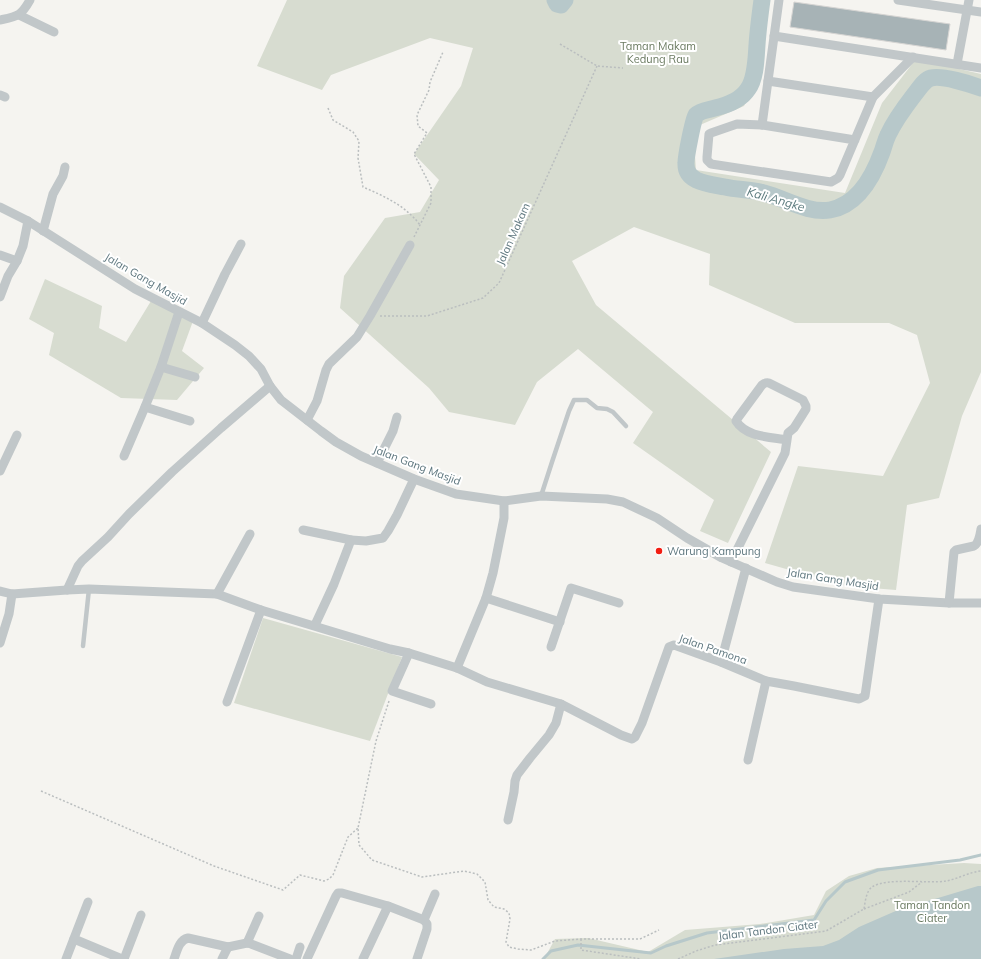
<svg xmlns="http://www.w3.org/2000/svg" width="981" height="959" font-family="Mulish,sans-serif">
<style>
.green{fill:#d7dcd0}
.water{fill:#b7c8ca}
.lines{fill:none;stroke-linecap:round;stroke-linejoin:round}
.stream{stroke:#b7c8ca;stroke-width:3}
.river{stroke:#b7c8ca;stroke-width:17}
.building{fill:#a7b3b6;stroke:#d6d5d3}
.path{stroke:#babebf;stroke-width:1.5;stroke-dasharray:2 2;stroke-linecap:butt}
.lane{stroke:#c1c7c9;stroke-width:4.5}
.street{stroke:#c1c7c9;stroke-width:9}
.poi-dot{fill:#f21d12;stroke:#fff;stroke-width:1.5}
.labels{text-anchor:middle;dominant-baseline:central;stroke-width:4;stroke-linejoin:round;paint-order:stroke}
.park-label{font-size:11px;fill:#6a7a60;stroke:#fff}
.street-label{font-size:11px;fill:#5d767e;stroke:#fff}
.poi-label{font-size:11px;fill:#5d767e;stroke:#fff;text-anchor:start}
.water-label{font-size:12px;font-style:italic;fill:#58787b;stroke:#fff}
</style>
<rect width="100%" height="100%" fill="#f5f4f0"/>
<!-- green -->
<g class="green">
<path d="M287,0H769L760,73L744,106L693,128L696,170L845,193L882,103L916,59L981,74V372L962,416L939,498L907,505L896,590L846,586L765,563L798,466L883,476L930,383L917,335L889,323H795L709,285L710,254L634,227L572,261L596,305L771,452L728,543L700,531L714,500L633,443L653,412L578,349L537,382L515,425L449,412L429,388L340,308L344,276L385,218L420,212L439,180L414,154L461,86L473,48L430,38L331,75L322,90L257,66Z"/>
<path d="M45,279L102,306L99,328L126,342L151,301L193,321L182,351L204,368L177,400L121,398L49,355L54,333L29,319Z"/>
<path d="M263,618L402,657L370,741L234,703Z"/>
<path d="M964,863L981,864V959H544L555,939L588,938L648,952L685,930L760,924L814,915L826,891L849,876L877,868Z"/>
</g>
<!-- water -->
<path class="water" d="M978,886H981V959H714L784,949L823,946L839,940L859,927L898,910Z"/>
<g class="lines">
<!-- stream -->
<path class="stream" d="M543,959L551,951L578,945L651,953L666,946L707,933L814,920L826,901L845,882L878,870L960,860L981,855"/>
<!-- river -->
<g class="river">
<path d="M555,0L557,4L561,5L565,0"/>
<path d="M762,0C760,15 758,30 757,45C756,58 756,78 748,89C741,100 728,105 715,108C709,110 701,110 696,115C693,120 686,156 686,163C685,183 710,184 725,187C738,190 751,189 764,193C784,198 809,214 830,210C857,205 873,177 882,152C884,147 885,141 888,135C895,120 904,108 914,95C919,89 924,80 931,78C942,75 970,84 981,88"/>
</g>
</g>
<!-- building -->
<path class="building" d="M794,2L950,24L946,50L790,27Z"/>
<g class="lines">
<!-- path -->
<g class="path">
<path d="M560,44L597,66L623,68"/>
<path d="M328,108L333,120L353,132L359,141L358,158L363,187C384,196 406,206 420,225"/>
<path d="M414,237L431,203V187L414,154L427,133L418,126L417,115L429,90L430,82L443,52"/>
<path d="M380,316H427L483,298L499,283L597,66"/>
<path d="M389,701L376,741L358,828L359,845L372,860L422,877L464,871L477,874L485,882L488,900L494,907L504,909L509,913L510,919L506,942L509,947L518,949L531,950L555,941L581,939H640L659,930"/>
<path d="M41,791L214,866L283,890L300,875L324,881L329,879L333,875L348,837L358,828"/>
<path d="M864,909L909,892L922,882"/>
<path d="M581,939V950L641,959"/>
<path d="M678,959L696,951L715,945L826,931L864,909C865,903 866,891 872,887C887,877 928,884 946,881C958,879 969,872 981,871"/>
</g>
<!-- lane -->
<g class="lane">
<path d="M541,496L552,462L569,411L574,400H587L597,408L607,409L613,412L626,426"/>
<path d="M83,646L89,589"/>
</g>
<!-- street -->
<g class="street">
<path d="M898,0L981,12"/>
<path d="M19,15L54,32"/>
<path d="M0,20C18,16 21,16 30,0"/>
<path d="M774,36L981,68"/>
<path d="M957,64L969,0"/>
<path d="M768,81L873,97"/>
<path d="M0,95L5,97"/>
<path d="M762,125L779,0"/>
<path d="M855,140L762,125L737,124L711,133L709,134L707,157V160L711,164L831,182L838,178L840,175L873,97L913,57"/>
<path d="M0,207L28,221L135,289L202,323L235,345L249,356L261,369L270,386L281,400L321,431L336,442L361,456L414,479L456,494L504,501L541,496L607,499L623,502L657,518L687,538L722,558L777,582L793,587L879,599L949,603H981"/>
<path d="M43,231L53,194L63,176L65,167"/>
<path d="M0,255L17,261"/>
<path d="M0,297L8,276L17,261L23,246L28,221"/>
<path d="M202,323L225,274L241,244"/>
<path d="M161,367L195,377"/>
<path d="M145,407L190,421"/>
<path d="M307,420L317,401L326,370L329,364L357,337L370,316L410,245"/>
<path d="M124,456L145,407L161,367L179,312"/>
<path d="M377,463L393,431L397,417"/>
<path d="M0,471L17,435"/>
<path d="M303,530L351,540"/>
<path d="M731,562L785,453L787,440L788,433L794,428L801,417L806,409V406L803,400L769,383C766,382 765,383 762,385L737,419L736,421C746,437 770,437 787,440"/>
<path d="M67,590L78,566L82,561L108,537L129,514L172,472L221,428L270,386"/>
<path d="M0,591L12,594L67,590L89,589L217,594L261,610L390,649L409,653L457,668L487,682L561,704L621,735L632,739L635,737L642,723L669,647L674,645L721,662L766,681L794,686L859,699L865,696L879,599"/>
<path d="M217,594L250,534"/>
<path d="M486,598L560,622"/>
<path d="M949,603L954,552L956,550L974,546C979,543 980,535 981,529"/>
<path d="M315,625L334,584L351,540L366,541L383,538L388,531L397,515L414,479"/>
<path d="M0,643L9,614L12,594"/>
<path d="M551,647L571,588L619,603"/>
<path d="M409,653L392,691L431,704"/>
<path d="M721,662L746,568"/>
<path d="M457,668L486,598L493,573L504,518V501"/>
<path d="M227,702L261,610"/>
<path d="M748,760L766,681"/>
<path d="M508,820L514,792L515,781L517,775L530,758L549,735L556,723L561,704"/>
<path d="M74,939L122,959"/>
<path d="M247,943L259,916"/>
<path d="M66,959L88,902"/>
<path d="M124,959L141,915"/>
<path d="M174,959C177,951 179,940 188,938L228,947L247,943L251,944L290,959"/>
<path d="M222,959L228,947"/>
<path d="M296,959L300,947"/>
<path d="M307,959L336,896L338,893H342L388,906L424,920"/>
<path d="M363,959L388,906"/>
<path d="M417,959L427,929V924L424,920L435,894"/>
</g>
</g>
<!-- markers -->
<circle class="poi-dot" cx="659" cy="551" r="4"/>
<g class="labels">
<!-- park labels -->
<g class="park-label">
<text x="658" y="46">Taman Makam<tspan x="658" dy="13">Kedung Rau</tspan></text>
<text x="932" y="905">Taman Tandon<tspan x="932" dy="13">Ciater</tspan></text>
</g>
<!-- street labels -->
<g class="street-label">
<text transform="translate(513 234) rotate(-66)">Jalan Makam</text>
<text transform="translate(146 279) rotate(30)">Jalan Gang Masjid</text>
<text transform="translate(417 465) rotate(21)">Jalan Gang Masjid</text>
<text transform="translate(833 579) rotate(9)">Jalan Gang Masjid</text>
<text transform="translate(713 649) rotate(19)">Jalan Pamona</text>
<text transform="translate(768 930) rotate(-7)">Jalan Tandon Ciater</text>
</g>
<!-- poi labels -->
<g class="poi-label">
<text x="667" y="551">Warung Kampung</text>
</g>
<!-- water labels -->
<g class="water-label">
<text transform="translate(776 199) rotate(16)">Kali Angke</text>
</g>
</g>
</svg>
